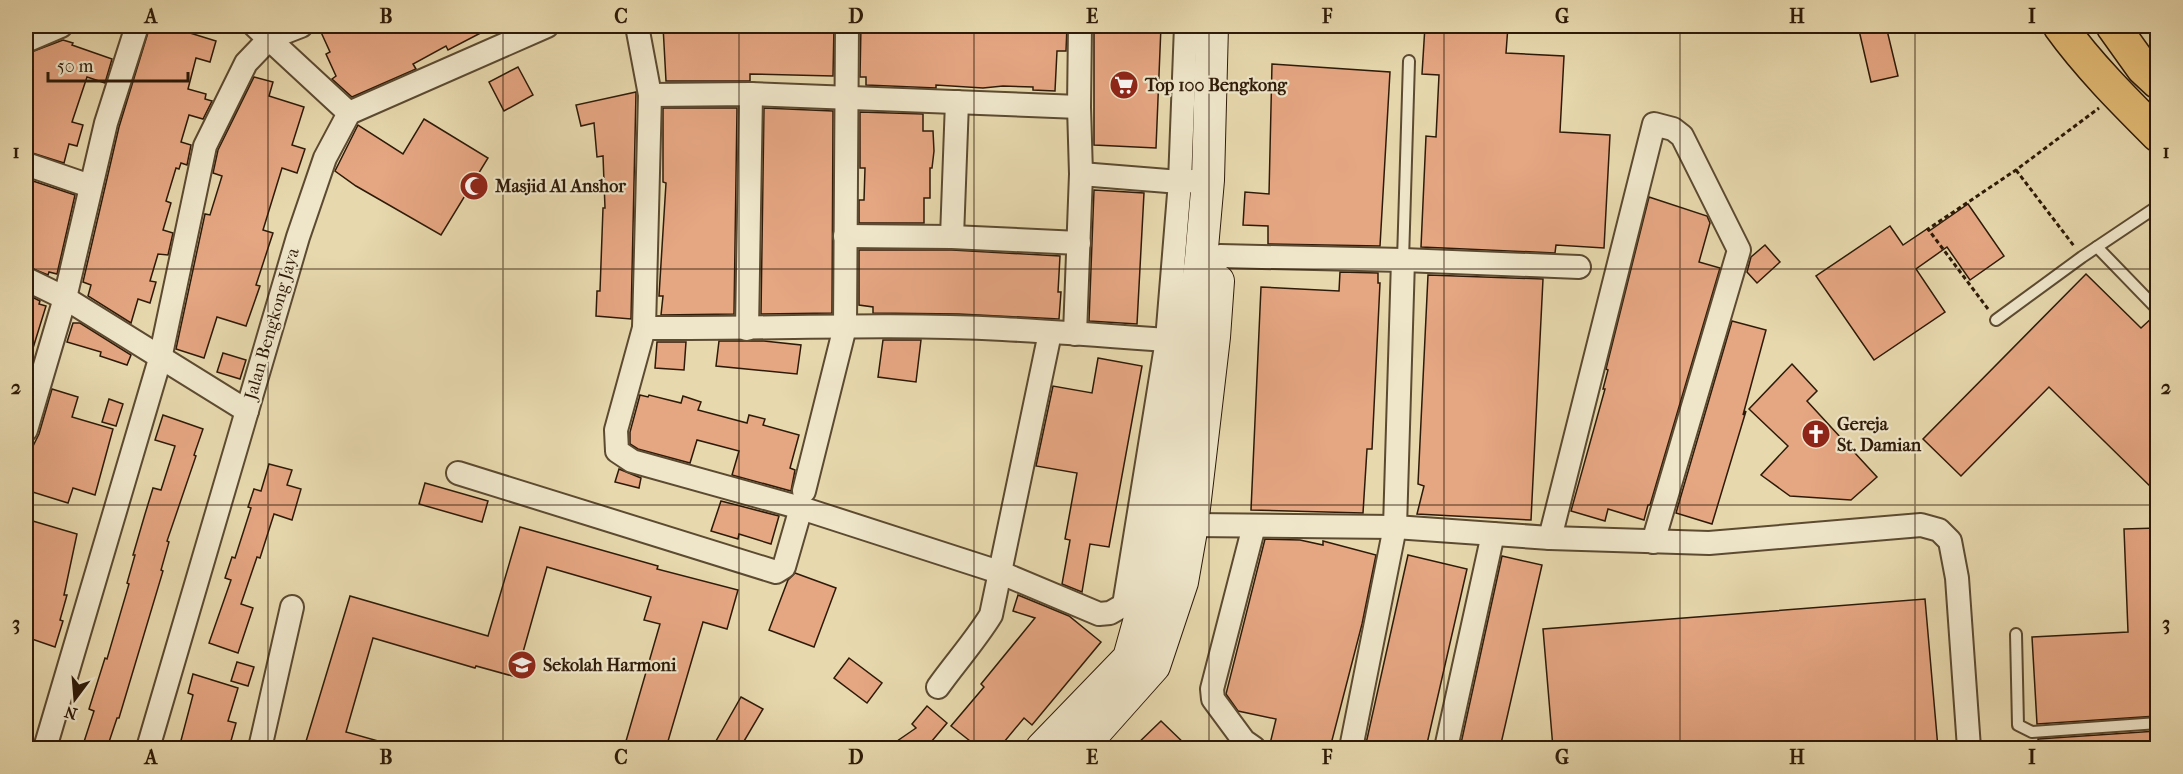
<svg xmlns="http://www.w3.org/2000/svg" width="2183" height="774" font-family="'IM FELL French Canon',serif">
<style>
.building{fill:#e5a682;stroke:#2e1a08;stroke-width:1.5}
.lines{fill:none;stroke-linecap:round;stroke-linejoin:round}
.service-casing{stroke:#5c4a31;stroke-width:14}
.minor-casing{stroke:#5c4a31;stroke-width:26}
.secondary-casing{stroke:#2e1a08;stroke-width:34}
.primary-casing{stroke:#2e1a08;stroke-width:36}
.path{stroke:#2e1a08;stroke-width:3;stroke-dasharray:4.5 3;stroke-linecap:butt}
.service{stroke:#efe6ca;stroke-width:10}
.minor{stroke:#efe6ca;stroke-width:22}
.secondary{stroke:#efe6ca;stroke-width:32}
.primary{stroke:#e4bc76;stroke-width:33}
.grid{fill:none;stroke:#2e1a08;stroke-width:1.5;stroke-opacity:0.55}
.labels{text-anchor:middle;dominant-baseline:central;stroke-width:4.5;stroke-linejoin:round;paint-order:stroke}
.poi-label{font-size:18px;font-weight:bold;fill:#2e1a08;stroke:#efe6ca;text-anchor:start}
.street-label{font-size:18px;fill:#2e1a08;stroke:#efe6ca}
.neatline{fill:none;stroke:#2e1a08;stroke-width:2}
.grid-label{font-size:20px;text-anchor:middle;font-weight:bold;fill:#2e1a08}
</style>
<rect width="100%" height="100%" fill="#e7d8ad"/>
<filter id="stains"><feTurbulence type="fractalNoise" baseFrequency=".00333" numOctaves="4"/><feColorMatrix values="0 0 0 0 .2 0 0 0 0 .09 0 0 0 0 .02 0 0 0 .5 -.17"/></filter>
<radialGradient id="worn" r=".72"><stop offset=".6" stop-color="#630" stop-opacity="0"/><stop offset="1" stop-color="#630" stop-opacity=".3"/></radialGradient>
<!-- building -->
<g class="building">
<path d="M150,26H193L190,33L216,41L210,62L196,58L188,89L206,94L205,99L212,101L203,119L189,115L181,142L191,145L187,165L181,163L179,169L176,168L166,201L171,203L163,230L173,233L168,255L158,254L150,281L156,282L150,303L138,299L131,323L88,296L91,285L83,282L119,127Z"/>
<path d="M330,26H494L448,50L446,46L413,64L416,69L352,97L332,79L336,76L326,54L330,52L320,30Z"/>
<path d="M663,26H834L833,76L750,74V81H666Z"/>
<path d="M861,26H1067L1066,51H1057L1055,91L1033,90V87L1003,86L983,88L936,85V88L866,85V77H860Z"/>
<path d="M1094,26H1161L1156,148L1094,145Z"/>
<path d="M1425,26H1508L1506,53L1564,56L1560,132L1610,135L1604,248L1556,245L1555,253L1421,247L1426,136L1436,137L1439,75L1422,74Z"/>
<path d="M1858,26H1886L1898,76L1871,82Z"/>
<path d="M63,40L73,43L72,45L112,59L105,83L87,77L72,122L83,125L77,146L69,144L64,163L26,151V54Z"/>
<path d="M1272,64L1390,72L1380,246L1268,244V226L1243,225L1245,192L1269,194Z"/>
<path d="M518,67L533,95L504,111L489,82Z"/>
<path d="M254,77L273,82L269,96L304,107L292,145L305,149L297,173L282,168L263,230L273,233L256,285L260,286L246,326L217,317L204,358L176,349L205,214L210,215L222,176L213,173L218,150Z"/>
<path d="M636,92L631,319L596,316L597,291H600L603,208H605L603,156L597,157L594,123L581,126L576,105Z"/>
<path d="M663,108H737L734,314L661,315L663,296H659L666,183L663,182Z"/>
<path d="M764,108L833,111L832,313L761,314Z"/>
<path d="M860,112L923,114V131H933L934,151L932,168H930V198H924V223H859V200H864L865,168H860Z"/>
<path d="M424,119L488,158L441,235L356,186L335,171L358,125L403,154Z"/>
<path d="M30,180L75,195L57,274L49,272L48,275L26,266V195Z"/>
<path d="M1094,190L1144,193L1137,324L1089,321Z"/>
<path d="M1649,197L1707,216L1710,223L1699,262L1720,268L1650,505H1648L1644,520L1608,509L1605,521L1571,511L1605,389H1603L1608,370L1606,369Z"/>
<path d="M1968,204L2004,256L1970,280L1947,247L1916,269L1945,312L1874,360L1816,276L1890,226L1903,245L1927,229L1929,231Z"/>
<path d="M1765,245L1780,262L1757,283L1747,272L1751,257Z"/>
<path d="M859,250H952L1060,256L1058,292H1061L1059,319L959,314L873,313V307L859,305Z"/>
<path d="M1340,272L1378,273V283H1380L1372,449H1367L1363,513L1251,510L1261,287L1339,291Z"/>
<path d="M2086,274L2141,328L2154,316L2157,317V493L2049,387L1961,476L1923,439Z"/>
<path d="M1428,275L1543,279L1531,520L1417,514L1424,486L1418,484Z"/>
<path d="M26,294L40,301L39,304L46,306L29,361L26,360Z"/>
<path d="M1732,321L1766,330L1743,415L1746,411L1712,524L1676,513Z"/>
<path d="M73,323H80L131,355L127,365L100,356L101,352L67,342Z"/>
<path d="M883,340H921L916,382L878,377Z"/>
<path d="M719,341H764L801,345L797,374L716,366Z"/>
<path d="M657,342H686L684,370L655,368Z"/>
<path d="M223,353L246,360L240,379L217,372Z"/>
<path d="M1098,358L1142,366L1109,547L1090,544L1082,592L1062,584L1070,540L1065,539L1077,473L1036,466L1053,386L1092,393Z"/>
<path d="M1792,364L1817,391L1807,401L1877,477L1851,500L1790,496L1761,475L1788,446L1749,409Z"/>
<path d="M52,389L78,397L72,417L113,429L95,495L73,488L68,503L26,490V446L32,448L39,434Z"/>
<path d="M640,395L648,397L649,395L681,403L683,396L701,402L698,410L747,423L749,415L765,419L763,425L799,435L790,468L795,470L791,491L732,475L739,451L697,440L690,463L638,449L630,444V432Z"/>
<path d="M109,399L123,404L116,426L102,422Z"/>
<path d="M163,415L203,429L194,455L196,456L167,541L169,542L161,570L163,571L119,718H117L107,748H82L94,711L89,709L105,658L107,659L129,584L127,583L135,555H133L145,514L153,488L161,490L175,446L155,440Z"/>
<path d="M269,464L292,470L287,485L301,489L292,520L274,514L260,558L257,557L241,604L253,608L238,653L209,643L231,580L225,578L232,557L235,558L251,508L248,507L254,489L261,491Z"/>
<path d="M619,469L641,478L639,488L615,482Z"/>
<path d="M425,483L488,501L482,522L419,504Z"/>
<path d="M721,501L779,516L771,544L739,534L738,539L711,531Z"/>
<path d="M26,519L77,534L64,595H67L60,620L63,621L55,647L26,637Z"/>
<path d="M520,527L658,566L657,569L738,590L727,629L703,622L666,748H624L660,624L644,620L651,597L547,567L516,677L476,666L475,668L373,638L346,732L389,744V748H304L350,596L488,636Z"/>
<path d="M2157,528V716L2037,724L2032,637L2128,632L2124,529Z"/>
<path d="M1265,539L1300,540L1323,545V541L1376,555L1362,624L1330,748H1269L1276,719L1238,711L1226,694Z"/>
<path d="M1408,555L1467,569L1426,748H1365Z"/>
<path d="M1502,556L1542,565L1500,748H1460Z"/>
<path d="M795,573L836,588L814,647L769,630L788,580Z"/>
<path d="M1018,595L1069,616L1101,642L1032,725L1024,718L999,748H979L951,726L984,687L981,684L1035,618L1013,611Z"/>
<path d="M1925,599L1938,748H1553L1543,629Z"/>
<path d="M849,658L882,683L867,703L834,678Z"/>
<path d="M237,662L254,667L248,686L231,681Z"/>
<path d="M193,674L238,688L228,721L236,723L229,748H179L193,695L188,693Z"/>
<path d="M741,697L763,709L740,748H712Z"/>
<path d="M927,706L947,723L926,748H887L916,728L912,724Z"/>
<path d="M1161,721L1189,748H1133Z"/>
<path d="M2157,731V748H2039L2038,739Z"/>
</g>
<g class="lines">
<!-- service casing -->
<g class="service-casing">
<g id="service">
<path d="M2097,247L2158,310"/>
<path d="M1403,260L1409,61"/>
<path d="M1996,320L2082,257L2158,206"/>
<path d="M2016,634L2018,725L2032,732L2158,723"/>
</g>
</g>
<!-- minor casing -->
<g class="minor-casing">
<g id="minor">
<path d="M255,26L349,113"/>
<path d="M637,26L650,95L644,328L616,430L617,451L632,461L801,508L999,572L1099,614L1110,613L1124,605L1167,340L1180,182L1186,26"/>
<path d="M26,41L61,26"/>
<path d="M650,95L751,94L1079,107"/>
<path d="M26,164L90,186"/>
<path d="M1081,174L1180,182L1193,181"/>
<path d="M845,236L952,237L1079,243"/>
<path d="M952,237L957,102"/>
<path d="M1220,256L1403,260L1579,267"/>
<path d="M26,279L65,298L247,411"/>
<path d="M644,328C764,329 884,323 1003,329C1058,332 1112,336 1167,340L1181,339"/>
<path d="M747,329L751,94"/>
<path d="M1075,334L1081,174L1079,107L1080,26"/>
<path d="M26,430L65,298L106,123L137,26"/>
<path d="M458,473L776,572L784,567L801,508"/>
<path d="M804,491L845,327L847,26"/>
<path d="M1192,525L1395,527L1550,538L1709,543L1921,525L1939,530L1950,541L1957,578L1969,748"/>
<path d="M1550,538L1654,124L1673,129L1682,136L1739,250L1653,542"/>
<path d="M938,687C955,663 975,641 991,615L1050,333"/>
<path d="M45,748L160,359L205,146L246,63L270,38L301,26"/>
<path d="M148,748L298,237L325,158L349,113L547,26"/>
<path d="M260,748L292,607"/>
<path d="M1254,748L1244,741L1213,699L1212,689L1254,526"/>
<path d="M1351,748L1395,527L1403,260"/>
<path d="M1446,748L1493,534"/>
</g>
</g>
<!-- secondary casing -->
<g class="secondary-casing">
<g id="secondary">
<path d="M1042,748L1129,658L1159,550L1191,338L1201,259L1208,180L1212,26"/>
<path d="M1081,748L1154,666L1182,582L1192,525L1214,337L1218,281"/>
</g>
</g>
<!-- primary casing -->
<g class="primary-casing">
<g id="primary">
<path d="M2060,26C2088,65 2123,100 2158,135"/>
<path d="M2113,26L2143,68L2158,82"/>
</g>
</g>
<!-- path -->
<g class="path">
<path d="M2016,170L2074,246"/>
<path d="M1988,309L1928,229L2016,170L2099,108"/>
</g>
<!-- service -->
<use href="#service" class="service"/>
<!-- minor -->
<use href="#minor" class="minor"/>
<!-- secondary -->
<use href="#secondary" class="secondary"/>
<!-- primary -->
<use href="#primary" class="primary"/>
</g>
<!-- grid -->
<path class="grid" d="M268,26V748M503,26V748M739,26V748M974,26V748M1209,26V748M1444,26V748M1680,26V748M1915,26V748M26,269H2158M26,505H2158"/>
<!-- icons -->
<defs>
<g id="supermarket-disc" transform="scale(1.5)"><circle r="9.5" fill="#8f2418" stroke="#efe6ca"/><path d="M-6-5.5h2.5l.6 2H6L4.5 2H-2.5L-4.4-4H-6ZM-1.5 3.2a1.3 1.3 0 1 0 .1 0ZM3 3.2a1.3 1.3 0 1 0 .1 0Z" fill="#fff"/></g>
<g id="mosque-disc" transform="scale(1.5)"><circle r="9.5" fill="#8f2418" stroke="#efe6ca"/><path d="M3.5-4.9A6 6 0 1 0 3.5 4.9A5 5 0 1 1 3.5-4.9Z" fill="#fff"/></g>
<g id="church-disc" transform="scale(1.5)"><circle r="9.5" fill="#8f2418" stroke="#efe6ca"/><path d="M-1.2-6h2.4v3.5h3.3v2.4h-3.3V6h-2.4V-.1h-3.3v-2.4h3.3Z" fill="#fff"/></g>
<g id="school-disc" transform="scale(1.5)"><circle r="9.5" fill="#8f2418" stroke="#efe6ca"/><path d="M0-5L7-2L0 1L-7-2ZM-4 1L0 2.5L4 1V4Q0 6-4 4Z" fill="#fff"/></g>
</defs>
<g fill-rule="evenodd">
<use href="#supermarket-disc" x="1124" y="85"/>
<use href="#mosque-disc" x="474" y="186"/>
<use href="#church-disc" x="1816" y="434"/>
<use href="#school-disc" x="522" y="665"/>
</g>
<g class="labels">
<!-- poi labels -->
<g class="poi-label">
<text x="1145" y="85">Top 100 Bengkong</text>
<text x="495" y="186">Masjid Al Anshor</text>
<text x="1837" y="424">Gereja<tspan x="1837" dy="21">St. Damian</tspan></text>
<text x="543" y="665">Sekolah Harmoni</text>
</g>
<!-- street labels -->
<g class="street-label">
<text transform="translate(272 324) rotate(-74)">Jalan Bengkong Jaya</text>
</g>
</g>
<!-- margin -->
<rect width="2183" height="774" fill="none" stroke="#e7d8ad" stroke-width="66"/>
<!-- north arrow -->
<g transform="translate(75 699) rotate(196)" stroke="#efe6ca" stroke-width="4.5" paint-order="stroke">
<path d="M0-4.5L10 22L0 15L-10 22Z" fill="#2e1a08"/>
<text y="-9" font-size="16" font-weight="bold" text-anchor="middle" fill="#2e1a08">N</text>
</g>
<!-- scale -->
<path d="M48 72v9h140v-9" fill="none" stroke="#2e1a08" stroke-width="3"/>
<text x="57" y="72" font-size="18" fill="#2e1a08" stroke="#efe6ca" stroke-width="4.5" paint-order="stroke">50 m</text>
<rect x="33" y="33" width="2117" height="708" class="neatline"/>
<g class="grid-label">
<text x="151" y="23">A</text>
<text x="386" y="23">B</text>
<text x="621" y="23">C</text>
<text x="856" y="23">D</text>
<text x="1092" y="23">E</text>
<text x="1327" y="23">F</text>
<text x="1562" y="23">G</text>
<text x="1797" y="23">H</text>
<text x="2032" y="23">I</text>
<text x="16" y="158">1</text>
<text x="2166" y="158">1</text>
<text x="16" y="394">2</text>
<text x="2166" y="394">2</text>
<text x="16" y="630">3</text>
<text x="2166" y="630">3</text>
<text x="151" y="764">A</text>
<text x="386" y="764">B</text>
<text x="621" y="764">C</text>
<text x="856" y="764">D</text>
<text x="1092" y="764">E</text>
<text x="1327" y="764">F</text>
<text x="1562" y="764">G</text>
<text x="1797" y="764">H</text>
<text x="2032" y="764">I</text>
</g>
<rect width="100%" height="100%" filter="url(#stains)"/>
<rect width="100%" height="100%" fill="url(#worn)"/>
</svg>
